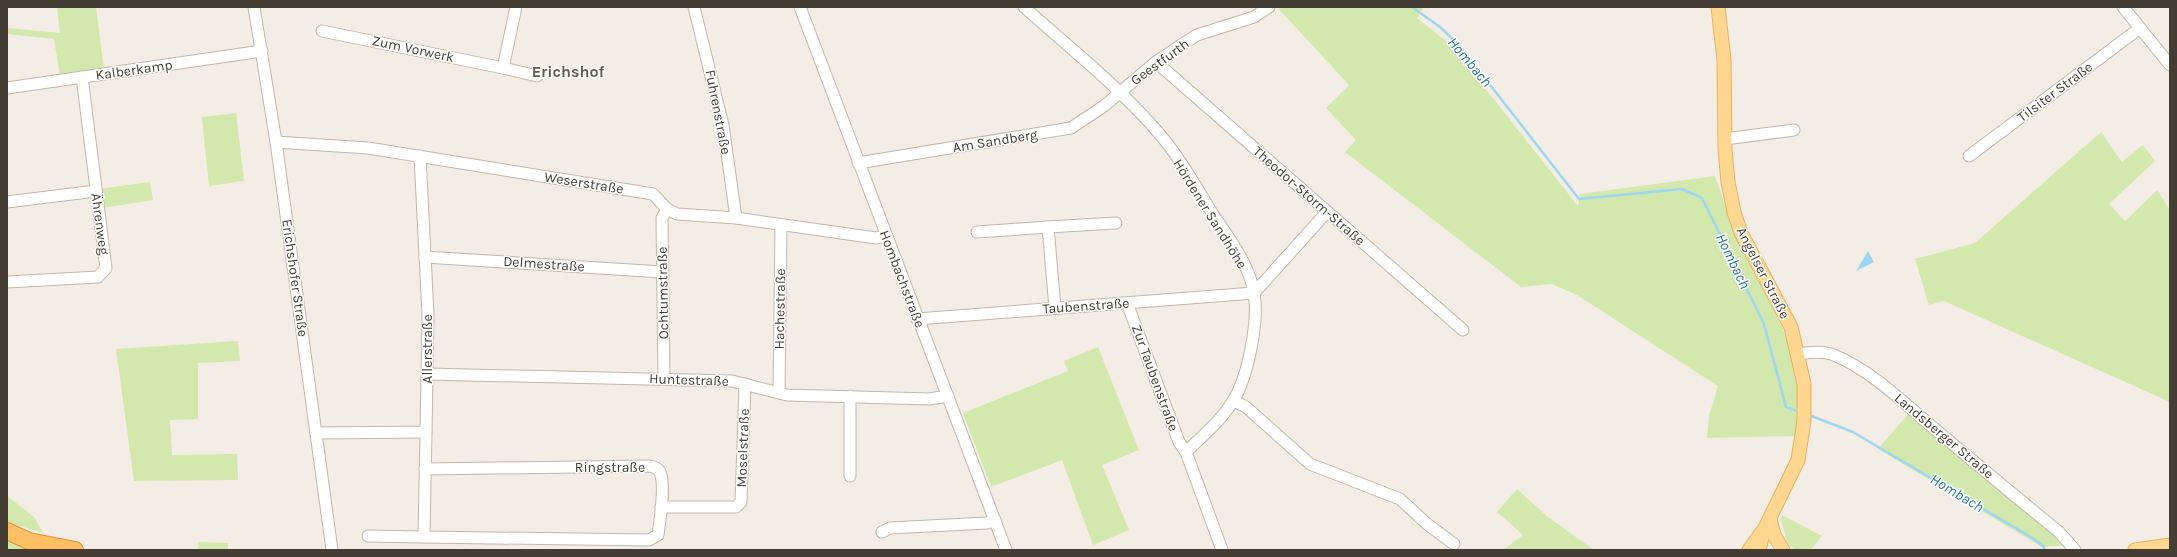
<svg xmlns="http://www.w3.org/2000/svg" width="2177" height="557" font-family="Karla,sans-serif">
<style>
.green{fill:#d2e8ac}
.water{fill:#9fd6f1}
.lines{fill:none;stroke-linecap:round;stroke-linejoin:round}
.stream{stroke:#9fd6f1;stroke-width:2.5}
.minor-casing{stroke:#c1b7aa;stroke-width:13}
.major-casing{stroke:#e5b360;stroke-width:15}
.highway-casing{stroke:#df9232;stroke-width:18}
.minor{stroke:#fff;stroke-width:11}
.major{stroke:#ffd791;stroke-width:13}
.highway{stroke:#ffbf63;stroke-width:16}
.labels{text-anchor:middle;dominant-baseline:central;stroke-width:3;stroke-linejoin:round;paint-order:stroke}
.street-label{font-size:14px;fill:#453d34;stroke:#fff}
.water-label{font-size:15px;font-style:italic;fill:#2978a2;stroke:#fff}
.quarter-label{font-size:16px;font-weight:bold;fill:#685a4b;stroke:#fff}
</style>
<rect width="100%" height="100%" fill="#f3ede5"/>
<!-- green -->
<g class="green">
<path d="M57,7H96L104,70L60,76L54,39L7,34V28L60,33Z"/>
<path d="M1277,7H1421L1423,8L1417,18L1451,45L1578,206L1580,194L1715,176C1723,197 1729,220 1738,242C1755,281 1782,316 1793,357C1801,383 1799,409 1796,436L1707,438L1709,416L1718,386L1577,295L1552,284L1521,287L1345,152L1356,140L1326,108L1349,85Z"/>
<path d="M236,113L244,181L209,186L202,117Z"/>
<path d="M2101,132L2122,162L2143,145L2155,161L2109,204L2125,221L2157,190L2170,210V402L1944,301L1929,305L1915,259L1975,243Z"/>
<path d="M150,182L153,200L102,208L99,189Z"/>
<path d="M238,341L240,361L198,363V419L170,420L172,455L237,454L238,480L134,481L116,349Z"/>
<path d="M1098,347L1139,450L1102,465L1129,530L1093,545L1062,460L991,487L963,413L1068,371L1064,361Z"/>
<path d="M1909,413L2055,534L2062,542L2061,546L2042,547L1878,449Z"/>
<path d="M1517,489L1548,517L1594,550H1503L1523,535L1497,512Z"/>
<path d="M7,496L34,517L43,533L7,522Z"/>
<path d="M1782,515L1822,536L1811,550L1794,549L1788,544L1781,520Z"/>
<path d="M7,536L56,550H7Z"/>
<path d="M198,542L228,543V550H198Z"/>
</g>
<!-- water -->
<path class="water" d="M1868,251L1874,262L1856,271Z"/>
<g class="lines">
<!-- stream -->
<g class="stream">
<path d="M1412,7L1440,27L1459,45L1579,199L1682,189L1702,198L1764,324L1786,407L1800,412"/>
<path d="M1809,415L1853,432L2034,539L2044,547V550"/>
</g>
<!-- minor casing -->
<g class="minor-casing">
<g id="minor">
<path d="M254,7L276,142L332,550"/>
<path d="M516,7L503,68L537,76"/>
<path d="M694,7L723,125L736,218"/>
<path d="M800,7L1006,550"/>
<path d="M1024,7C1069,47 1117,85 1157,131C1179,156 1196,187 1214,216C1229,238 1250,266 1254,293C1259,321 1248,377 1233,401C1221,421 1202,436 1186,452L1222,550"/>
<path d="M2123,7L2170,65"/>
<path d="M322,31L503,68"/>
<path d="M1156,62L1463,330"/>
<path d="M7,88L262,51"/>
<path d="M1725,139L1794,130"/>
<path d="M276,142L368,148L653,194L667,209L677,214L736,218L876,238L886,236"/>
<path d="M1969,156L2140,28"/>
<path d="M858,163L1071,128L1104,106L1156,62L1181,45L1197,35L1254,17L1269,7"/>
<path d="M7,202L96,191"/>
<path d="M977,232L1048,227"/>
<path d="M425,257L662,272"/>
<path d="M7,282L98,277L106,268L82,77"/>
<path d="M1127,303L1179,442L1186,452"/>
<path d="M1055,308L1048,227L1116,223"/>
<path d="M917,319L1254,293L1327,212"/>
<path d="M1798,354C1810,352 1823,351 1834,355C1870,370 1901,400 1930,425C1973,461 2016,497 2059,532L2075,550"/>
<path d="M428,374L732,381L787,395L929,399L948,396"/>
<path d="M664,379L662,218L667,209"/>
<path d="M779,393L781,225"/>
<path d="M1234,401L1246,407L1310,464L1400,499L1427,524L1454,544"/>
<path d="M316,433L426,432L428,315L420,156"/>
<path d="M850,476V396"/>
<path d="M661,507H736L741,502L745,384"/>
<path d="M882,532L890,528L987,523L995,520"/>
<path d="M368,536L424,537L426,432"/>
<path d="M424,537L649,540L658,535C660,520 665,490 661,475C660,469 655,467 650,466L425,469"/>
</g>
</g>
<!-- major casing -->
<g class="major-casing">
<g id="major">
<path d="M1718,7L1724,60L1725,149L1728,182L1734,212L1741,233L1791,327L1804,384V421L1798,460L1764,530L1759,550"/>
<path d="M1770,519L1774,535L1783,550"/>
<path d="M1749,550L1761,533"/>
<path d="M2135,550L2170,545"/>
</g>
</g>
<!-- highway casing -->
<g class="highway-casing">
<path id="highway" d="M7,531L29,541L75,550"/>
</g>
<!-- minor -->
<use href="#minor" class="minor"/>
<!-- major -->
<use href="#major" class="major"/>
<!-- highway -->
<use href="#highway" class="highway"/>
</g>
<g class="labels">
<!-- street labels -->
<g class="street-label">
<text transform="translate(413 49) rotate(12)">Zum Vorwerk</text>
<text transform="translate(1160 62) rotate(-36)">Geestfurth</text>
<text transform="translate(134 70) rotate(-8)">Kalberkamp</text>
<text transform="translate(2055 92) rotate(-37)">Tilsiter Straße</text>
<text transform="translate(718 112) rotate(79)">Fuhrenstraße</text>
<text transform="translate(995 141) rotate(-9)">Am Sandberg</text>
<text transform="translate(584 183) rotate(9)">Weserstraße</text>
<text transform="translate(1309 196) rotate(41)">Theodor-Storm-Straße</text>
<text transform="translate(1210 214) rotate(58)">Hördener Sandhöhe</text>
<text transform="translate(100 224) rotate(82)">Ährenweg</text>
<text transform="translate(544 264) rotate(4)">Delmestraße</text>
<text transform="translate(1763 273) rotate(63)">Angelser Straße</text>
<text transform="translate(295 278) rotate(82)">Erichshofer Straße</text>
<text transform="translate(902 279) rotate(69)">Hombachstraße</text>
<text transform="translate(663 293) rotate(-91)">Ochtumstraße</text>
<text transform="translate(1086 306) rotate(-4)">Taubenstraße</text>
<text transform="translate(780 309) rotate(-89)">Hachestraße</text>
<text transform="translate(427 349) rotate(-90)">Allerstraße</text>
<text transform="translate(1155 378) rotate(70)">Zur Taubenstraße</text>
<text transform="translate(689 380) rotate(2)">Huntestraße</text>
<text transform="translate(1944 436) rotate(40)">Landsberger Straße</text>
<text transform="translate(743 448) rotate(-88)">Moselstraße</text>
<text x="610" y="467">Ringstraße</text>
</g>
<!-- water labels -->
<g class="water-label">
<text transform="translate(1470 62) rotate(50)">Hombach</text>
<text transform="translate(1733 261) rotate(64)">Hombach</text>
<text transform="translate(1957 493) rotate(31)">Hombach</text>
</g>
<!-- quarter labels -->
<g class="quarter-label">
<text x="568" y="71">Erichshof</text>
</g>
</g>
<!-- border -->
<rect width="2177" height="557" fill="none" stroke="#453d34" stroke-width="16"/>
</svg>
